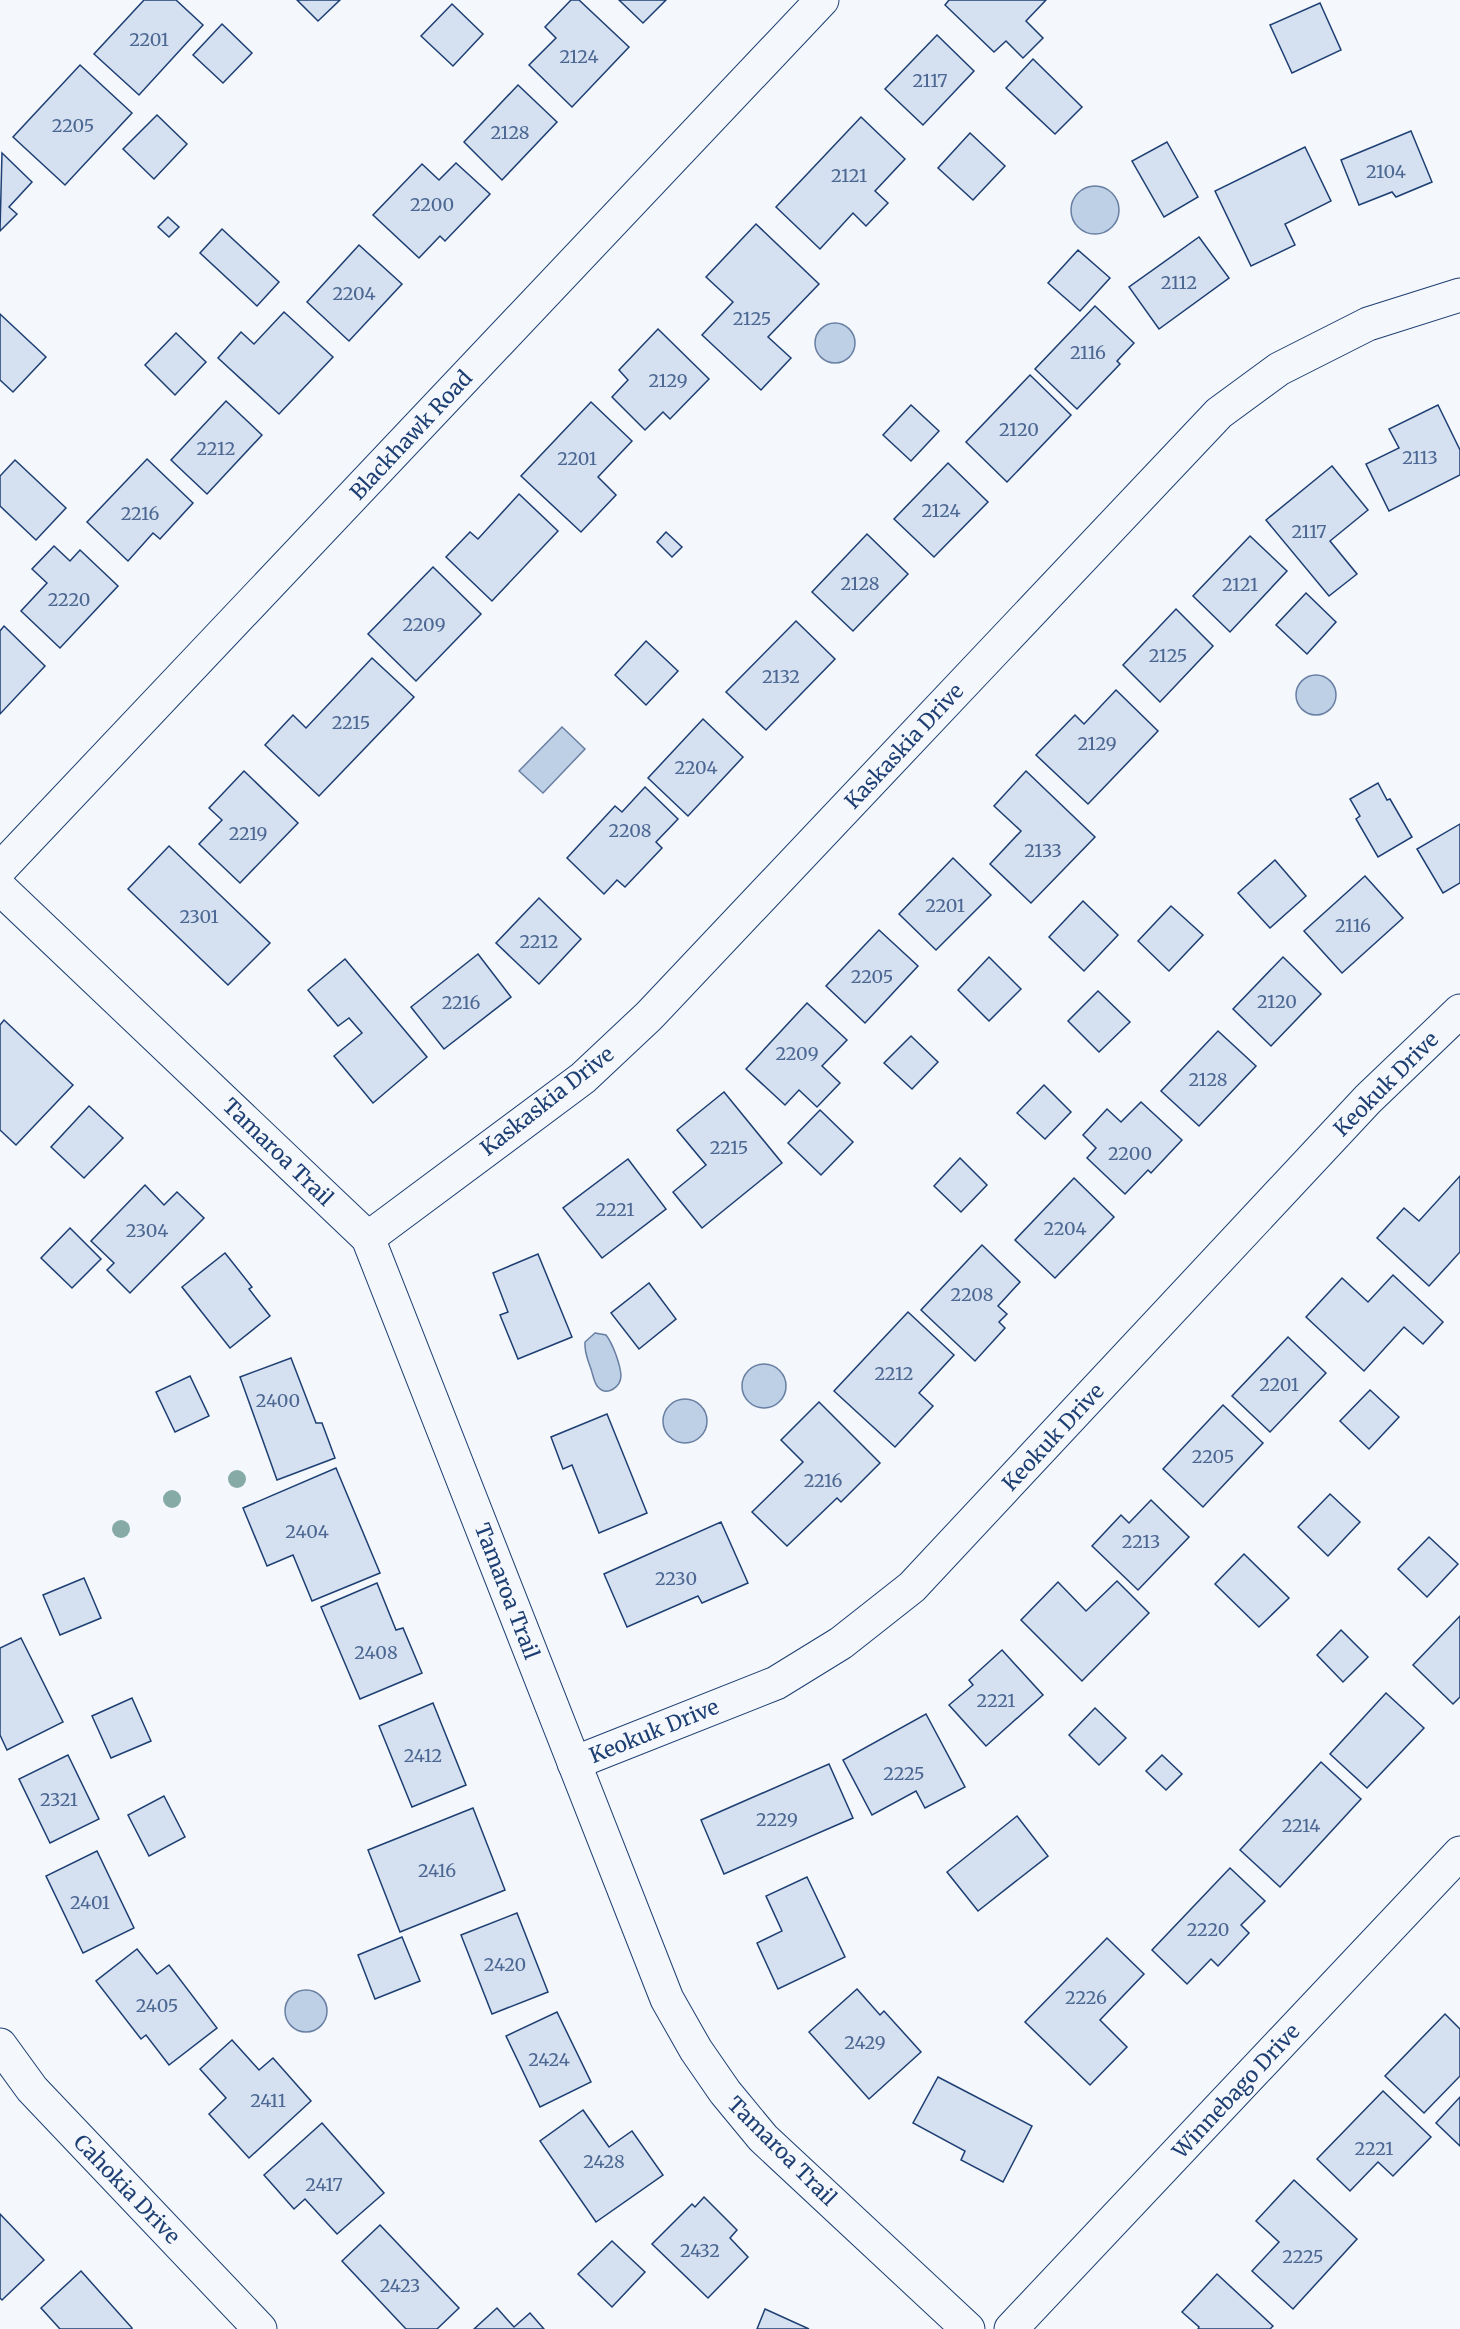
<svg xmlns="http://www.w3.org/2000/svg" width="1460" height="2329" font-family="Merriweather,serif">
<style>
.water{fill:#bed0e5;stroke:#687fa3;stroke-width:1.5}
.building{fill:#d5e0f0;stroke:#1d3f73;stroke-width:1.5}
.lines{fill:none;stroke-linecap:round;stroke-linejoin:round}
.street-casing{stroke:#1d3f73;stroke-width:35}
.street{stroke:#f4f7fb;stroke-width:33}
.tree{fill:#86aba6}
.labels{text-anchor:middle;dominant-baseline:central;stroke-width:4.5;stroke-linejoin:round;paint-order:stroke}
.number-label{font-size:18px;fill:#4b6792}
.street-label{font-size:21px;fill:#1d3f73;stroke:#f4f7fb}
</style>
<rect width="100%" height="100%" fill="#f4f7fb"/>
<!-- water -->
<g class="water">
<circle cx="1095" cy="210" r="24"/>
<circle cx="835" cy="343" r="20"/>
<circle cx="1316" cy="695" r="20"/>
<path d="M562,727L585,749L543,793L519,771Z"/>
<path d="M595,1333L606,1335C613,1344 620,1364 621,1375C621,1387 607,1397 598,1387C594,1383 593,1375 591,1369C588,1360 584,1352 585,1342Z"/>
<circle cx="764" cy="1386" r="22"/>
<circle cx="685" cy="1421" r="22"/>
<circle cx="306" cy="2011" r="21"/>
</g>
<!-- building -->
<g class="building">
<path d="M144,0H176L203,25L139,95L94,54Z"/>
<path d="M297,0H340L318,21Z"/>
<path d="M571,0H579L629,47L572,107L529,65L556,38L545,27Z"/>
<path d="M619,0H666L643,23Z"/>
<path d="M949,0H1046L1026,21L1043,38L1023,58L1006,41L994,52L945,5Z"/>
<path d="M1320,3L1341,50L1292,73L1270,25Z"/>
<path d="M452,4L483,34L453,66L421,36Z"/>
<path d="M222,24L252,53L223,83L193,55Z"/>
<path d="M937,35L974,71L923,125L885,89Z"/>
<path d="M1033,59L1082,107L1055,134L1006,88Z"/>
<path d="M80,65L132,113L65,185L13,137Z"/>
<path d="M518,85L557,122L502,180L464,142Z"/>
<path d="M157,115L187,144L154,179L123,149Z"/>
<path d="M861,117L905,159L875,191L888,203L866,226L853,213L820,249L776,207Z"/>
<path d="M1411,131L1432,182L1396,197L1392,192L1359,205L1341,160Z"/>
<path d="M970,133L1005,166L973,200L938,168Z"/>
<path d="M1167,142L1198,197L1164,217L1132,161Z"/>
<path d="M1305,147L1331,201L1285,224L1295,245L1251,266L1215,191Z"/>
<path d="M2,153L32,182L9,207L17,214L0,231Z"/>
<path d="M456,163L490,194L445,241L440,236L419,258L373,215L422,164L439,180Z"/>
<path d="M168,217L179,227L169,237L158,227Z"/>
<path d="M756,224L819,284L768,337L791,358L761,390L702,335L733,302L706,277Z"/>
<path d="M222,229L279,282L257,306L200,253Z"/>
<path d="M1199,237L1229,278L1159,329L1129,287Z"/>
<path d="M359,245L402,284L349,341L307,302Z"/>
<path d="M1078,250L1110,278L1080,311L1048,283Z"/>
<path d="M1095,306L1134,343L1117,361L1120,364L1077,409L1035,369Z"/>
<path d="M284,312L333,357L279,414L218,358L241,332L254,344Z"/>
<path d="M0,314L46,357L13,392L0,380Z"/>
<path d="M658,329L709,379L670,419L663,412L645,430L612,397L628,380L619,370Z"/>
<path d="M176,333L206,362L175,395L145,365Z"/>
<path d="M1030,375L1071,415L1007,482L966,442Z"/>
<path d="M226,401L262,435L207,494L171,460Z"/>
<path d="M591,402L632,441L598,477L616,495L581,532L521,476Z"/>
<path d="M911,405L939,431L911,461L883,435Z"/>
<path d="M1438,405L1460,450V475L1389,511L1366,464L1399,448L1389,429Z"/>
<path d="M147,459L193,503L160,539L153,533L128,561L87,522Z"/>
<path d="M15,460L66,508L36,540L0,506V476Z"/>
<path d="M948,463L988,502L934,557L894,519Z"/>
<path d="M1332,466L1368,510L1330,541L1357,574L1329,596L1266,520Z"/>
<path d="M519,494L558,531L492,601L446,557L470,532L478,539Z"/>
<path d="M666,532L682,547L672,557L657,542Z"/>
<path d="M867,534L908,574L853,631L812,592Z"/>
<path d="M1250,536L1287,571L1230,632L1193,596Z"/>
<path d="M54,546L70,561L80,550L118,586L60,648L21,611L47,583L32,569Z"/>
<path d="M433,567L481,614L416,681L368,634Z"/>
<path d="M1306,593L1336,622L1307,654L1276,625Z"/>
<path d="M1176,609L1213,646L1160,702L1123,665Z"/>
<path d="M796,621L835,659L766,730L726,692Z"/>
<path d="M4,626L45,666L0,714V631Z"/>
<path d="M646,641L678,671L646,705L615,675Z"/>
<path d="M372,658L414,697L319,796L265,745L293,715L306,728Z"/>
<path d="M1116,690L1158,731L1088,804L1036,755L1075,715L1084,724Z"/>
<path d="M703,719L743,757L688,816L648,778Z"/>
<path d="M244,771L298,823L240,883L199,844L222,820L209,808Z"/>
<path d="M1026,771L1095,837L1031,903L990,864L1021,831L994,806Z"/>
<path d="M1378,783L1387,800L1390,799L1412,837L1378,857L1356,819L1360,816L1350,799Z"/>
<path d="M645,787L678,819L656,842L662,848L625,887L617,880L604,894L567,858L615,806L622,812Z"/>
<path d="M1460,824V883L1443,893L1417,849Z"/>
<path d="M169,846L270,943L228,985L128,889Z"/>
<path d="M953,858L991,895L936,950L899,914Z"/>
<path d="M1275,860L1306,896L1270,928L1238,893Z"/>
<path d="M1365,876L1403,918L1342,973L1304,931Z"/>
<path d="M539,898L581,939L539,984L496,943Z"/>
<path d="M1083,901L1118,935L1084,971L1049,937Z"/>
<path d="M1171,906L1203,935L1169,971L1138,941Z"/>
<path d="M879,930L918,966L865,1023L826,986Z"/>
<path d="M478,954L511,997L444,1049L411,1007Z"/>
<path d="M989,957L1021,989L989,1021L958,990Z"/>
<path d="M1283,957L1321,994L1271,1046L1233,1009Z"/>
<path d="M345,959L427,1057L373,1103L334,1056L362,1033L349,1018L338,1026L308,990Z"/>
<path d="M1098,991L1130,1022L1099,1052L1068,1021Z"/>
<path d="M807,1003L847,1040L822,1066L840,1083L817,1107L799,1090L785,1105L746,1069Z"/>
<path d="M4,1020L73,1085L16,1145L0,1130V1025Z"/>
<path d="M1218,1031L1256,1066L1199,1126L1161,1091Z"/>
<path d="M911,1036L938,1062L912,1089L884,1063Z"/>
<path d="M1044,1085L1071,1112L1045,1139L1017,1113Z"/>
<path d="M724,1092L782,1163L702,1228L673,1192L706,1165L677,1130Z"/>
<path d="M1141,1102L1182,1140L1151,1173L1148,1170L1125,1194L1087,1158L1096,1148L1083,1135L1107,1109L1121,1122Z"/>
<path d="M89,1106L123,1138L84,1178L51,1147Z"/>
<path d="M820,1110L853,1142L821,1175L788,1143Z"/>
<path d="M960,1158L987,1185L961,1212L934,1186Z"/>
<path d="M628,1159L666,1209L602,1258L563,1208Z"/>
<path d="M1460,1176V1252L1429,1286L1377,1238L1404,1208L1419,1221Z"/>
<path d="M1074,1178L1114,1217L1055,1278L1015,1240Z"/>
<path d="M145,1185L164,1205L177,1192L204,1218L130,1293L107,1270L114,1263L91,1241Z"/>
<path d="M70,1228L101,1259L72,1288L41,1258Z"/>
<path d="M982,1245L1020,1282L998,1306L1007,1314L999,1322L1005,1328L975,1361L921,1310Z"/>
<path d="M225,1253L252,1287L249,1289L270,1316L230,1348L182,1287Z"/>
<path d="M538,1254L572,1337L518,1359L500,1315L508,1312L493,1273Z"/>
<path d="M1393,1275L1443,1322L1423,1344L1404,1327L1364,1371L1306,1317L1342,1278L1368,1302Z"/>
<path d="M649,1283L676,1319L639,1349L611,1313Z"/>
<path d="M908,1312L954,1355L919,1393L933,1406L895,1447L834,1391Z"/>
<path d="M1288,1337L1326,1373L1270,1432L1232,1396Z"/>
<path d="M291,1358L316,1423H322L335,1458L277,1480L240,1377Z"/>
<path d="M190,1376L209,1416L175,1432L156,1392Z"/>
<path d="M1370,1390L1399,1417L1369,1449L1340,1421Z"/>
<path d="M819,1402L880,1463L841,1502L837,1498L787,1546L752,1512L803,1462L781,1440Z"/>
<path d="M1223,1405L1263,1443L1203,1507L1163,1469Z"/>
<path d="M607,1414L647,1513L599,1533L572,1465L563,1469L551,1437Z"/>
<path d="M336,1468L380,1573L312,1601L293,1555L267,1566L243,1508Z"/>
<path d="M1330,1494L1360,1522L1328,1556L1298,1527Z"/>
<path d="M1151,1500L1189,1537L1138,1590L1092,1546L1121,1515L1129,1523Z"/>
<path d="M721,1522L748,1583L702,1603L698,1596L627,1627L604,1574Z"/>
<path d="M1429,1537L1458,1564L1427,1597L1398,1569Z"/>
<path d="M1244,1554L1289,1598L1259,1627L1215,1584Z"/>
<path d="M84,1578L101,1618L60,1635L43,1595Z"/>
<path d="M1117,1581L1149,1613L1082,1681L1021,1620L1058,1582L1086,1611Z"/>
<path d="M377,1583L396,1630L403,1628L422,1673L360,1699L321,1607Z"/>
<path d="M1460,1616V1697L1453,1704L1413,1665Z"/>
<path d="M1341,1630L1368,1657L1343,1682L1317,1655Z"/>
<path d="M21,1638L63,1722L7,1750L0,1735V1648Z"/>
<path d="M1002,1650L1043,1695L986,1746L949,1705L973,1685L969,1680Z"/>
<path d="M1386,1693L1424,1728L1367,1788L1330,1754Z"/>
<path d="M132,1698L151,1741L111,1758L92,1716Z"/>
<path d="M433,1703L466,1785L412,1807L379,1726Z"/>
<path d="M1095,1708L1126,1738L1099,1765L1069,1735Z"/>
<path d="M926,1714L965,1787L925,1808L916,1791L872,1815L843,1760Z"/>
<path d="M68,1755L99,1819L50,1843L19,1779Z"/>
<path d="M1162,1755L1182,1774L1166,1790L1146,1771Z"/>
<path d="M1321,1762L1361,1799L1280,1887L1240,1850Z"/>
<path d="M829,1764L853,1818L724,1874L701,1820Z"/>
<path d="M164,1796L185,1837L149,1856L128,1815Z"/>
<path d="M473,1808L505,1890L400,1932L368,1850Z"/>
<path d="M1017,1816L1048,1856L978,1911L947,1872Z"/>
<path d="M97,1851L134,1928L83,1953L46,1876Z"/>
<path d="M1230,1868L1265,1901L1241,1925L1249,1933L1218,1966L1211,1959L1187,1984L1152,1950Z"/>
<path d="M807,1877L845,1957L778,1989L757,1943L782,1931L766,1896Z"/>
<path d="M517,1913L548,1992L492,2014L461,1935Z"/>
<path d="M402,1937L420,1981L375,1999L358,1955Z"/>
<path d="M1107,1938L1144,1974L1100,2020L1127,2047L1090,2085L1025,2022Z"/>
<path d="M137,1949L157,1974L169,1965L217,2028L169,2065L146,2035L141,2039L96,1981Z"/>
<path d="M857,1989L880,2015L884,2011L921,2052L869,2099L809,2032Z"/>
<path d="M557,2012L591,2082L540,2107L506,2036Z"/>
<path d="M1445,2014L1460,2029V2076L1424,2113L1385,2076Z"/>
<path d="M232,2040L259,2070L273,2058L311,2101L249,2158L209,2114L226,2098L200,2069Z"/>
<path d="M938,2077L1032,2126L1003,2182L961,2160L965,2151L913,2123Z"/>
<path d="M1383,2091L1431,2137L1393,2176L1378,2162L1350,2191L1317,2159Z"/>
<path d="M1460,2097V2146L1436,2123Z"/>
<path d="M583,2110L609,2147L632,2131L663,2175L596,2222L540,2141Z"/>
<path d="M322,2123L384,2193L337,2234L305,2199L294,2209L264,2175Z"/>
<path d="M1294,2180L1357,2239L1293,2309L1252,2271L1279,2242L1256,2221Z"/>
<path d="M704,2197L737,2230L730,2238L748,2257L708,2298L652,2244L692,2204L695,2207Z"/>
<path d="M0,2214L44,2260L2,2300L0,2298Z"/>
<path d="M380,2225L459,2308L437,2329H406L342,2261Z"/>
<path d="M612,2241L645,2272L612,2307L578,2274Z"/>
<path d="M81,2271L132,2328V2329H60L41,2308Z"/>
<path d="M1217,2274L1273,2326L1270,2329H1198L1199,2327L1182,2312Z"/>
<path d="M497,2308L514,2327L530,2313L544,2329H474Z"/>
<path d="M765,2309L809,2329H757Z"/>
</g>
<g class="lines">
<!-- street casing -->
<g class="street-casing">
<g id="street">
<path d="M0,869L822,0"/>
<path d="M0,888L368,1238L667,1999L696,2050L725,2092L763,2138L968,2329"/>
<path d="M368,1238L583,1078L649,1016L1219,413L1279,369L1368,324L1460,295"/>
<path d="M574,1763L776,1683L841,1643L912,1587L1368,1099L1460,1011"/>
<path d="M0,2045L32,2089L260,2329"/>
<path d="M1011,2329L1460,1853"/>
</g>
</g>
<!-- street -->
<use href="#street" class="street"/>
</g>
<!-- trees -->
<g class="tree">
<circle cx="237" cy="1479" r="9"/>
<circle cx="172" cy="1499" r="9"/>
<circle cx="121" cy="1529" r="9"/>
</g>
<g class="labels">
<!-- number labels -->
<g class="number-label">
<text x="149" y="39">2201</text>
<text x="579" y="56">2124</text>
<text x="930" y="80">2117</text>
<text x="73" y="125">2205</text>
<text x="510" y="132">2128</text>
<text x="1386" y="171">2104</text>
<text x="849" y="175">2121</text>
<text x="432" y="204">2200</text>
<text x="1179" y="282">2112</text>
<text x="354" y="293">2204</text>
<text x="752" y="318">2125</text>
<text x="1088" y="352">2116</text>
<text x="668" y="380">2129</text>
<text x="1019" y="429">2120</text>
<text x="216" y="448">2212</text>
<text x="1420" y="457">2113</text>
<text x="577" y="458">2201</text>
<text x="941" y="510">2124</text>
<text x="140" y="513">2216</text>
<text x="1309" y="531">2117</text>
<text x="860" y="583">2128</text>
<text x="1240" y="584">2121</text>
<text x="69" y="599">2220</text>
<text x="424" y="624">2209</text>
<text x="1168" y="655">2125</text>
<text x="781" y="676">2132</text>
<text x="351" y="722">2215</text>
<text x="1097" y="743">2129</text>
<text x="696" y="767">2204</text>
<text x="630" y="830">2208</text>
<text x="248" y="833">2219</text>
<text x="1043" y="850">2133</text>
<text x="945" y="905">2201</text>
<text x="199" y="916">2301</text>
<text x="1353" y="925">2116</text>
<text x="539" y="941">2212</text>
<text x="872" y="976">2205</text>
<text x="1277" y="1001">2120</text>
<text x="461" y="1002">2216</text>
<text x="797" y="1053">2209</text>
<text x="1208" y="1079">2128</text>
<text x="729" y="1147">2215</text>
<text x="1130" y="1153">2200</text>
<text x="615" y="1209">2221</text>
<text x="1065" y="1228">2204</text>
<text x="147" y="1230">2304</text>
<text x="972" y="1294">2208</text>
<text x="894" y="1373">2212</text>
<text x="1279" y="1384">2201</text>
<text x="278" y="1400">2400</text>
<text x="1213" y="1456">2205</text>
<text x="823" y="1480">2216</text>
<text x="307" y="1531">2404</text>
<text x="1141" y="1541">2213</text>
<text x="676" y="1578">2230</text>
<text x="376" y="1652">2408</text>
<text x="996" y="1700">2221</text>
<text x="423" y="1755">2412</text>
<text x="904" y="1773">2225</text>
<text x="59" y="1799">2321</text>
<text x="777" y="1819">2229</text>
<text x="1301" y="1825">2214</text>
<text x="437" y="1870">2416</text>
<text x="90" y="1902">2401</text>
<text x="1208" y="1929">2220</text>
<text x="505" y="1964">2420</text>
<text x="1086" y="1997">2226</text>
<text x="157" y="2005">2405</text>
<text x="865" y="2042">2429</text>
<text x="549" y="2059">2424</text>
<text x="268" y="2100">2411</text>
<text x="1374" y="2148">2221</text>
<text x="604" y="2161">2428</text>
<text x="324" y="2184">2417</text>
<text x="700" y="2250">2432</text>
<text x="1303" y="2256">2225</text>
<text x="400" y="2285">2423</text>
</g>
<!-- street labels -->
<g class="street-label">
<text transform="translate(411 435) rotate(-47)">Blackhawk Road</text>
<text transform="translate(904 746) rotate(-47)">Kaskaskia Drive</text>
<text transform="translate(1386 1084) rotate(-45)">Keokuk Drive</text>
<text transform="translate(547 1101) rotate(-38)">Kaskaskia Drive</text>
<text transform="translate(278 1152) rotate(44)">Tamaroa Trail</text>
<text transform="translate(1053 1437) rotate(-47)">Keokuk Drive</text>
<text transform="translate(507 1591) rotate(69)">Tamaroa Trail</text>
<text transform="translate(654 1731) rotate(-22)">Keokuk Drive</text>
<text transform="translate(1236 2091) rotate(-47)">Winnebago Drive</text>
<text transform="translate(782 2151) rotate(45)">Tamaroa Trail</text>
<text transform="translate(127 2189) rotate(46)">Cahokia Drive</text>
</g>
</g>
</svg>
